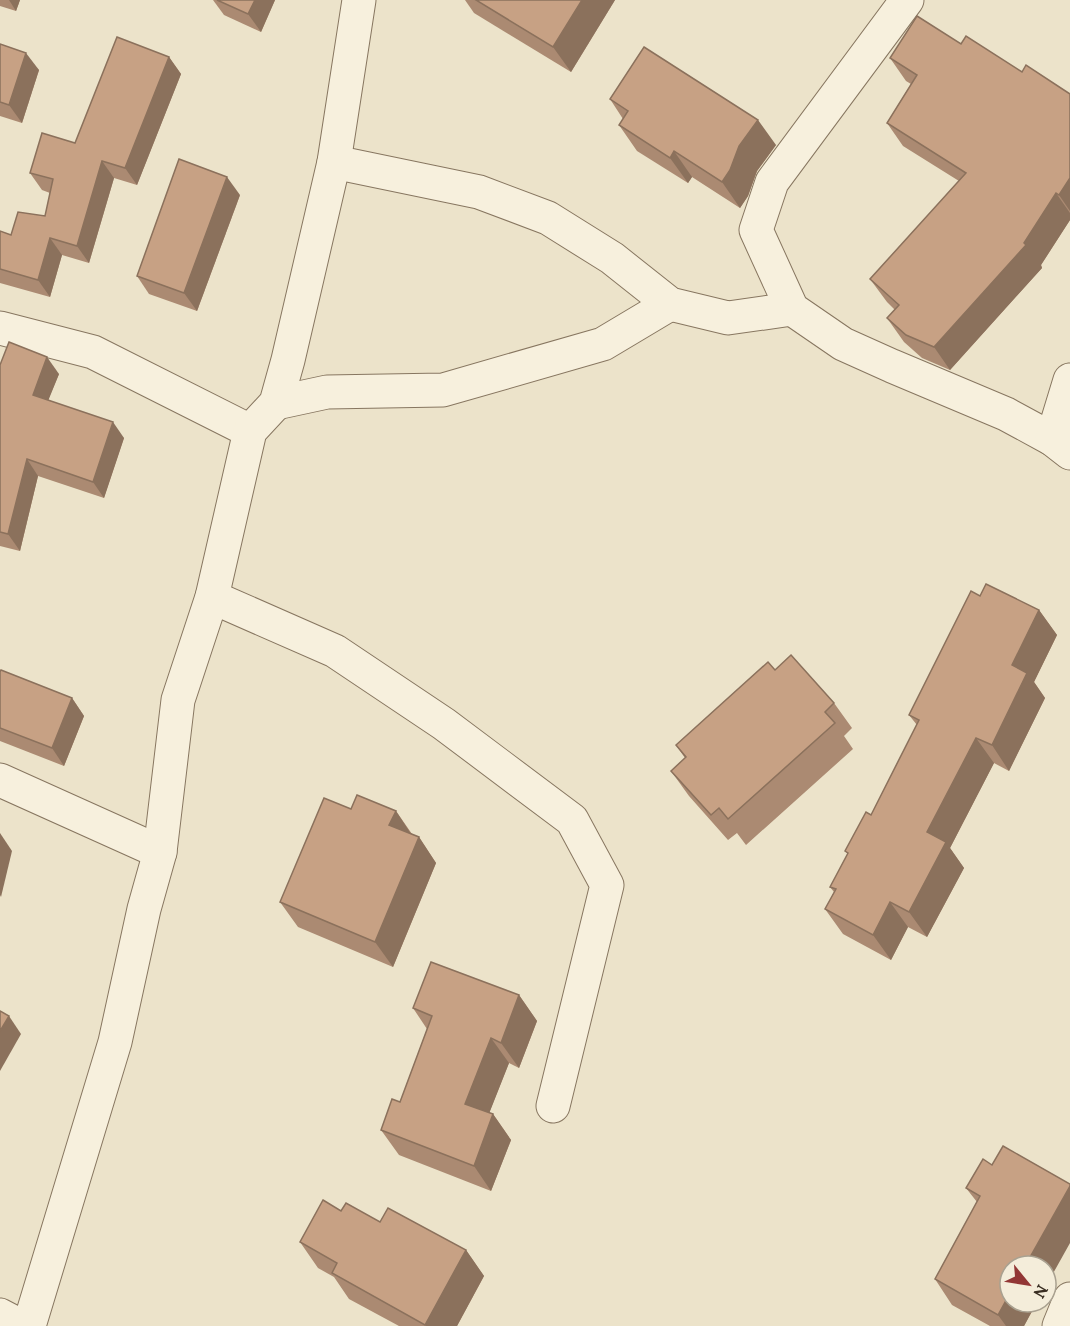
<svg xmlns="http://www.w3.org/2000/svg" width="1070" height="1326" font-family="Lora,serif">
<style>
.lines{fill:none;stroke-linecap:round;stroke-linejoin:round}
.minor-casing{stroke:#877660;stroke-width:35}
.minor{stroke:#f7f0dd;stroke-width:33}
.wall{fill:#ab8a72}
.shaded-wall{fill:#8b715c}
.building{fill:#c7a184;stroke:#8b715c;stroke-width:1.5}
</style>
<rect width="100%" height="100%" fill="#ece3ca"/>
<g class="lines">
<!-- minor casing -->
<g class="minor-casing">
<g id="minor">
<path d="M907,0L772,182L756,230L792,309L843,344L892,366L1006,414L1052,439L1070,453"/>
<path d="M334,162L479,192L548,218L612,258L670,304L728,318L792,309"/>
<path d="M0,328L93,352L250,431"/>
<path d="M276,403L327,392L443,390L603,344L670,304"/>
<path d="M1052,439L1070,380"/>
<path d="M212,597L335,651L444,724L572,820L607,885L553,1106"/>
<path d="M0,780L160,852"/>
<path d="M0,1315L21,1326"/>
<path d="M29,1326L115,1042L144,909L160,852L178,700L212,597L250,431L276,403L288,360L334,162L359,0"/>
<path d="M1059,1326L1070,1299"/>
</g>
</g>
<!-- minor -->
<use href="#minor" class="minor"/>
</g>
<!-- wall -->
<g class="wall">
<path d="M0,0H20L16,11L0,6Z"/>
<path d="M213,0H275L261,32L224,15Z"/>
<path d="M465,0H615L571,72L474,13Z"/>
<path d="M0,44L39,70L22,123L0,116Z"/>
<path d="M961,44L1070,94V220L1041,265L1042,268L950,370L922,358L904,342L887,318L895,310L887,302L870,279L959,181L903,146L887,123L911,84L906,81L890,58Z"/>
<path d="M169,57L181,74L137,185L114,178L89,263L62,255L50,297L0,283V231L11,235L45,216L50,193L42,190L30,173L75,143Z"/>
<path d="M610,99L776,145L757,171L748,196L740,208L692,177L688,183L637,151L619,125L623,119Z"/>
<path d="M240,195L197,311L149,294L137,276Z"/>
<path d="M0,365L59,374L48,400L124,438L104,498L38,476L20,551L0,546Z"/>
<path d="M980,596L1039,610L1057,635L1034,682L1045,698L1009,771L994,763L950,848L964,868L927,937L908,927L891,960L843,934L825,909L834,892L830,887L848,854L845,851L871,815L917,725L909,715Z"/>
<path d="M775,670L834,703L852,728L844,736L853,749L746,845L737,833L728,840L689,796L671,771L685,758L676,745Z"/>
<path d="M0,672L72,698L84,716L64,766L0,741Z"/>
<path d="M351,809L396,811L412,834L419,837L436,863L393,967L298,927L280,902Z"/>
<path d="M519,995L537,1021L519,1068L509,1063L489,1113L493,1114L511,1140L491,1191L399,1155L381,1130L400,1102L427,1029L413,1008Z"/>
<path d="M992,1165L1010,1302H1037L1024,1326H990L952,1305L935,1279L977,1202L966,1188Z"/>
<path d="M341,1211L466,1250L484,1276L457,1326H399L349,1299L334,1277L318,1268L300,1242Z"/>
</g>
<!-- shaded-wall -->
<g class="shaded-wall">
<path d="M9,0H20L16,11Z"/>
<path d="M255,0H275L261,32L248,14Z"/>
<path d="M582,0H615L571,72L553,47Z"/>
<path d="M26,53L39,70L22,123L9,105Z"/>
<path d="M169,57L181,74L137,185L125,168Z"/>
<path d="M758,120L776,145L757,171L748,196L740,208L722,182L739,146Z"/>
<path d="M674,151L692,177L688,183L670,158Z"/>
<path d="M102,161L114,178L89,263L77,246Z"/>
<path d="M227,177L240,195L197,311L184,293Z"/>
<path d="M1070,178V211L1059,195Z"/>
<path d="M1056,193L1070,213V220L1041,265L1042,268L950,370L934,347L1024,243Z"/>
<path d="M50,238L62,255L50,297L38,280Z"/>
<path d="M47,357L59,374L44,411L33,395Z"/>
<path d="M113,422L124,438L104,498L93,482Z"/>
<path d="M27,459L38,476L20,551L8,534Z"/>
<path d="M1039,610L1057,635L1034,682L1045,698L1009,771L992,745L1012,665Z"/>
<path d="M72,698L84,716L64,766L52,748Z"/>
<path d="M976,738L994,763L950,848L964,868L927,937L909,912L927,832Z"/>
<path d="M396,811L413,837L389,825Z"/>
<path d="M0,833L12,851L1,897L0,895Z"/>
<path d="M419,837L436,863L393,967L375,942Z"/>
<path d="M890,902L908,927L891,960L873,935Z"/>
<path d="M519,995L537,1021L519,1068L501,1043Z"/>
<path d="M9,1016L21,1034L0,1071V1031Z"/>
<path d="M491,1038L509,1063L483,1129L465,1104Z"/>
<path d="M493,1114L511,1140L491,1191L474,1166Z"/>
<path d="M1070,1186V1243L1046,1286V1266H1025Z"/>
<path d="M466,1250L484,1276L457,1326H426L425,1325Z"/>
<path d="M1010,1293V1302H1037L1024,1326H1006L998,1315Z"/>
</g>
<!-- building -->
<g class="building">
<path d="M217,0H255L248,14Z"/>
<path d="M476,0H582L553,47Z"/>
<path d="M917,16L961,44L966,36L1022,72L1026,65L1070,94V178L1059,195L1056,193L1024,243L1026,245L934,347L906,335L887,318L899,305L870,279L966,173L887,123L917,75L890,58Z"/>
<path d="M117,37L169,57L125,168L102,161L77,246L50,238L38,280L0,269V231L11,235L18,212L45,216L53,179L30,173L42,133L75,143Z"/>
<path d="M0,44L26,53L9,105L0,102Z"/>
<path d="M644,47L758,120L739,146L730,170L722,182L674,151L670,158L619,125L628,111L610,99Z"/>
<path d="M179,159L227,177L184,293L137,276Z"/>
<path d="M9,342L47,357L33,395L113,422L93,482L27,459L8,534L0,532V365Z"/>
<path d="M986,584L1039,610L1012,665L1027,673L992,745L976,738L927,832L946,842L909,912L890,902L873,935L825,909L836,889L830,887L848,853L845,851L866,812L871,815L919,720L909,715L971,591L980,596Z"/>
<path d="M791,655L834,703L825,712L835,723L728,819L719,808L711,815L671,771L686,757L676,745L768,662L775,670Z"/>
<path d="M1,670L72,698L52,748L0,728V672Z"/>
<path d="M357,795L396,811L389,825L419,837L375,942L280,902L324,798L351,809Z"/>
<path d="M431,962L519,995L501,1043L491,1038L465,1104L493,1114L474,1166L381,1130L392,1099L400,1102L432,1016L413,1008Z"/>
<path d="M0,1011L9,1016L0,1031Z"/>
<path d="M1003,1146L1070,1184V1186L1025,1266H1010V1293L998,1315L935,1279L980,1196L966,1188L983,1159L992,1165Z"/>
<path d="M323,1200L341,1211L346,1203L380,1222L388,1208L466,1250L425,1325L332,1273L337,1263L300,1242Z"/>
</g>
<!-- north arrow -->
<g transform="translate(1028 1284) rotate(120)"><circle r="28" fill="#f4edda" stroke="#a9a190" stroke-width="1.5"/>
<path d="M0-4.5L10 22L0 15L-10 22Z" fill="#923735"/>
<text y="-9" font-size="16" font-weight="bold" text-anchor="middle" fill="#392e22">N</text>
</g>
</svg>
